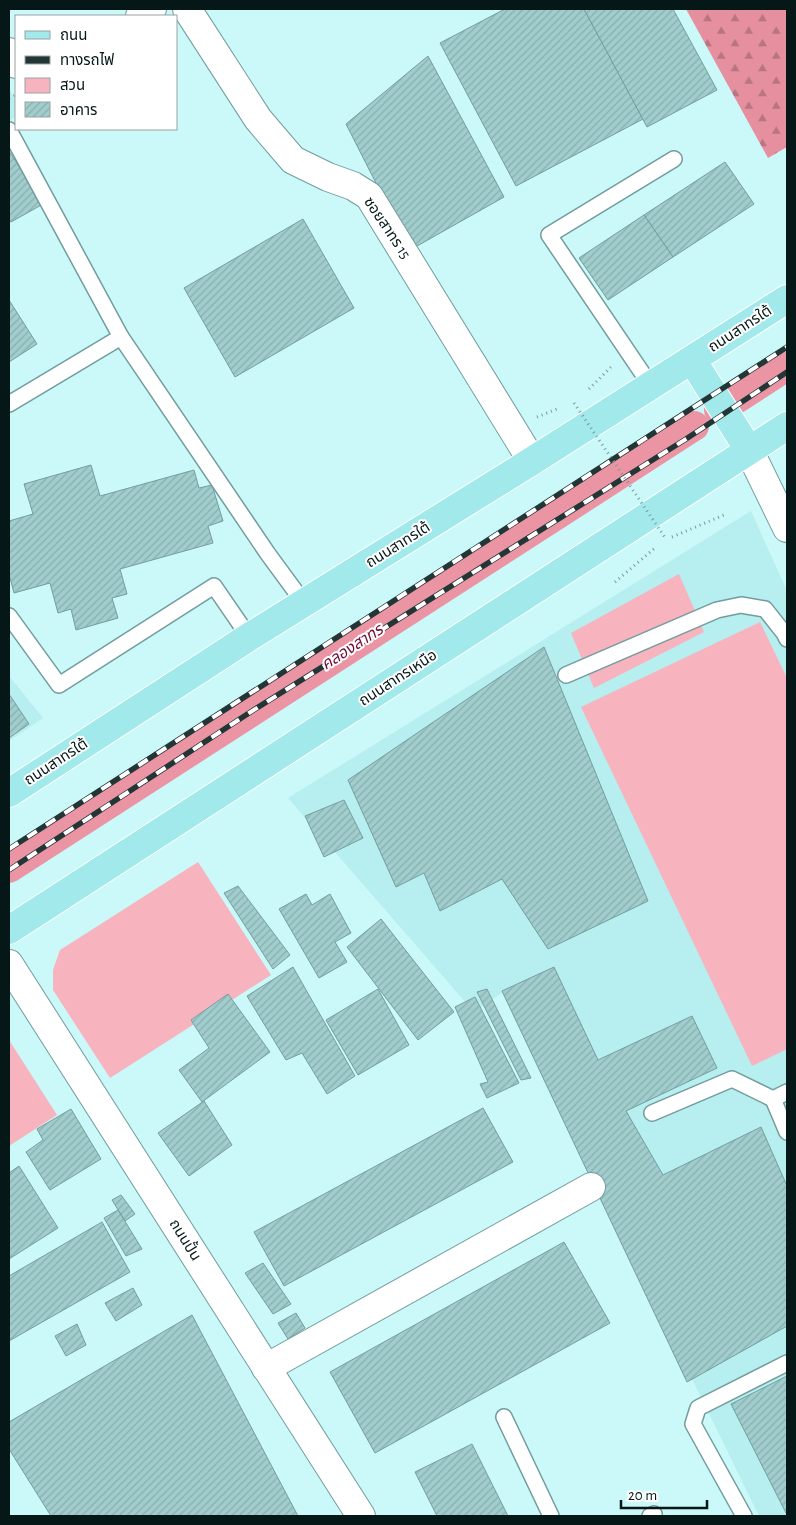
<svg xmlns="http://www.w3.org/2000/svg" width="796" height="1525" font-family="'Alegreya Sans','Noto Sans Thai',sans-serif">
<style>
.built{fill:#b7eeef}
.forest{fill:url(#forest-firs)}
.green{fill:#f7b3be}
.lines{fill:none;stroke-linecap:round;stroke-linejoin:round}
.canal{stroke:#eb94a4;stroke-width:30}
.building{fill:url(#building-hatch);stroke:#749e9e}
.service-casing{stroke:#729c9d;stroke-width:18}
.minor-casing{stroke:#729c9d;stroke-width:30}
.tertiary-casing{stroke:#729c9d;stroke-width:30}
.primary-casing{stroke:#fff;stroke-width:30}
.path{stroke:#799a9a;stroke-width:3;stroke-dasharray:1 4;stroke-linecap:butt}
.service{stroke:#fff;stroke-width:15}
.minor{stroke:#fff;stroke-width:28}
.tertiary{stroke:#fff;stroke-width:28}
.primary{stroke:#a1e9ea;stroke-width:28}
.rail-casing{stroke:#223636;stroke-width:5.5}
.rail{stroke:#fff;stroke-width:4;stroke-dasharray:11;stroke-linecap:butt}
.path-bridge{stroke:#799a9a;stroke-width:3;stroke-dasharray:1 4;stroke-linecap:butt}
.labels{text-anchor:middle;dominant-baseline:central;stroke-width:4;stroke-linejoin:round;paint-order:stroke}
.street-label{font-size:15px;fill:#061717;stroke:#fff}
.water-label{font-size:16px;font-style:italic;fill:#740c31;stroke:#fff}
</style>
<defs>
<pattern id="forest-firs" width="22" height="20" patternUnits="userSpaceOnUse" patternTransform="scale(1.25)"><rect width="22" height="20" fill="#e58f9f"/><path d="M5 1l3.5 6h-7zM16 11l3.5 6h-7z" fill="#b87481"/></pattern>
<pattern id="building-hatch" width="6" height="6" patternUnits="userSpaceOnUse" patternTransform="scale(1.25)"><rect width="6" height="6" fill="#a1cdcd"/><path d="M-1 1l2-2M0 6l6-6M5 7l2-2" fill="none" stroke="#89afaf"/></pattern>
</defs>
<rect width="100%" height="100%" fill="#cbf8f8"/>
<!-- built -->
<g class="built">
<path d="M9,88L16,102V116L9,121Z"/>
<path d="M751,511L787,591V1516H759L503,992L474,1012L288,798Z"/>
<path d="M9,676L43,718L9,741Z"/>
</g>
<!-- forest -->
<path class="forest" d="M686,9H787V147L768,158Z"/>
<!-- green -->
<g class="green">
<path d="M679,574L704,632L594,688L571,633Z"/>
<path d="M760,622L787,678V1049L752,1066L581,707Z"/>
<path d="M198,862L271,975L110,1078L53,990V970L60,950Z"/>
<path d="M9,1040L57,1115L9,1146Z"/>
</g>
<g class="lines">
<!-- canal -->
<g class="canal">
<path d="M719,410L787,366"/>
<path d="M9,868L694,426"/>
</g>
</g>
<!-- building -->
<g class="building">
<path d="M505,9H584L643,119L516,186L440,43Z"/>
<path d="M584,9H673L717,90L647,127Z"/>
<path d="M428,56L504,197L410,250L346,124Z"/>
<path d="M9,151L43,204L11,222L9,219Z"/>
<path d="M725,162L754,204L673,257L644,215Z"/>
<path d="M644,215L673,257L608,300L579,258Z"/>
<path d="M303,219L354,308L235,377L184,288Z"/>
<path d="M9,300L37,344L9,362Z"/>
<path d="M91,465L100,496L194,470L199,488L212,485L223,521L208,526L213,543L120,569L127,594L112,598L118,618L76,630L71,609L58,613L50,583L14,593L9,574V521L33,514L24,484Z"/>
<path d="M544,647L648,901L548,949L502,879L440,911L424,873L396,887L348,780Z"/>
<path d="M9,694L29,724L9,738Z"/>
<path d="M344,800L363,838L324,857L305,816Z"/>
<path d="M238,886L290,955L273,969L224,893Z"/>
<path d="M306,894L312,905L330,894L351,933L335,942L347,962L319,978L279,909Z"/>
<path d="M381,919L454,1012L418,1040L347,947Z"/>
<path d="M293,967L355,1076L327,1094L302,1053L286,1060L247,996Z"/>
<path d="M554,967L598,1060L692,1016L717,1068L626,1111L663,1175L761,1127L787,1186V1326L687,1382L502,991Z"/>
<path d="M378,989L409,1045L358,1075L326,1020Z"/>
<path d="M487,989L531,1078L521,1080L477,992Z"/>
<path d="M228,994L270,1052L202,1102L179,1070L209,1048L191,1020Z"/>
<path d="M475,997L519,1083L487,1098L480,1084L488,1082L455,1007Z"/>
<path d="M204,1101L232,1145L189,1176L158,1133Z"/>
<path d="M483,1108L513,1162L284,1286L254,1232Z"/>
<path d="M71,1109L101,1159L50,1190L26,1152L43,1140L37,1129Z"/>
<path d="M19,1166L58,1228L9,1259V1173Z"/>
<path d="M121,1195L135,1214L125,1221L112,1200Z"/>
<path d="M118,1210L142,1249L126,1256L104,1218Z"/>
<path d="M102,1222L130,1272L9,1341V1276Z"/>
<path d="M564,1242L610,1323L375,1453L330,1372Z"/>
<path d="M263,1263L291,1304L273,1314L245,1273Z"/>
<path d="M133,1288L142,1305L116,1321L105,1303Z"/>
<path d="M296,1313L305,1328L288,1339L278,1323Z"/>
<path d="M192,1315L298,1516H51L9,1449V1422Z"/>
<path d="M77,1324L86,1345L66,1356L55,1336Z"/>
<path d="M787,1376V1515L731,1404Z"/>
<path d="M472,1444L508,1516H437L415,1472Z"/>
</g>
<g class="lines">
<!-- service casing -->
<g class="service-casing">
<g id="service">
<path d="M9,130L121,337L268,554L304,603"/>
<path d="M651,386L549,235L674,159"/>
<path d="M9,404L121,337"/>
<path d="M9,616L59,685L214,586L249,637"/>
<path d="M566,675L717,610L741,605L765,609L784,633L787,639"/>
<path d="M773,1099L787,1132"/>
<path d="M652,1113L732,1079L773,1099L787,1092"/>
<path d="M504,1417L551,1516"/>
<path d="M650,1516L654,1514"/>
<path d="M744,1516L693,1424L698,1408L787,1363"/>
</g>
</g>
<!-- minor casing -->
<g class="minor-casing">
<g id="minor">
<path d="M187,9L258,119L293,160L328,177L353,186L369,196L532,461"/>
<path d="M140,16L152,9"/>
<path d="M9,52L16,64"/>
<path d="M266,1368L591,1187"/>
</g>
</g>
<!-- tertiary casing -->
<g class="tertiary-casing">
<g id="tertiary">
<path d="M749,450L787,528"/>
<path d="M9,964L361,1516"/>
</g>
</g>
<!-- primary casing -->
<g class="primary-casing">
<g id="primary">
<path d="M692,360L749,450"/>
<path d="M9,793L249,637L532,461L787,299"/>
<path d="M9,930L787,426"/>
</g>
</g>
<!-- path -->
<g class="path">
<path d="M9,98L16,95"/>
<path d="M589,389L611,367"/>
<path d="M537,417L557,409"/>
<path d="M672,537L724,515"/>
<path d="M615,582L656,547"/>
</g>
<!-- service -->
<use href="#service" class="service"/>
<!-- minor -->
<use href="#minor" class="minor"/>
<!-- tertiary -->
<use href="#tertiary" class="tertiary"/>
<!-- primary -->
<use href="#primary" class="primary"/>
<!-- rail casing -->
<g class="rail-casing">
<g id="rail">
<path d="M9,849L787,347"/>
<path d="M9,870L249,713L686,439L787,372"/>
</g>
</g>
<!-- rail -->
<use href="#rail" class="rail"/>
<!-- path-bridge -->
<path class="path-bridge" d="M574,403L666,539"/>
</g>
<g class="labels">
<!-- street labels -->
<g class="street-label">
<text transform="translate(387 228) rotate(56)">ซอยสาทร 15</text>
<text transform="translate(740 329) rotate(-33)">ถนนสาทรใต้</text>
<text transform="translate(398 545) rotate(-32)">ถนนสาทรใต้</text>
<text transform="translate(398 678) rotate(-33)">ถนนสาทรเหนือ</text>
<text transform="translate(56 762) rotate(-33)">ถนนสาทรใต้</text>
<text transform="translate(185 1240) rotate(58)">ถนนปั้น</text>
</g>
<!-- water labels -->
<g class="water-label">
<text transform="translate(352 647) rotate(-33)">คลองสาทร</text>
</g>
</g>
<!-- border -->
<rect width="796" height="1525" fill="none" stroke="#061717" stroke-width="20"/>
<!-- legend -->
<rect x="15" y="15" width="162" height="115" fill="#ffffff" stroke="#9ba2a2"/>
<rect x="25" y="31" width="25" height="8" fill="#a1e9ea" stroke="#9ba2a2"/>
<text x="60" y="40" font-size="15" fill="#061717">ถนน</text>
<rect x="25" y="56" width="25" height="8" fill="#223636" stroke="#9ba2a2"/>
<text x="60" y="65" font-size="15" fill="#061717">ทางรถไฟ</text>
<rect x="25" y="78" width="25" height="15" fill="#f7b3be" stroke="#9ba2a2"/>
<text x="60" y="90" font-size="15" fill="#061717">สวน</text>
<rect x="25" y="102" width="25" height="15" fill="url(#building-hatch)" stroke="#9ba2a2"/>
<text x="60" y="115" font-size="15" fill="#061717">อาคาร</text>
<!-- scale -->
<path d="M621 1500v8h86v-8" fill="none" stroke="#061717" stroke-width="2.5"/>
<text x="628" y="1500" font-size="15" fill="#061717" stroke="#ffffff" stroke-width="4" paint-order="stroke">20 m</text>
</svg>
